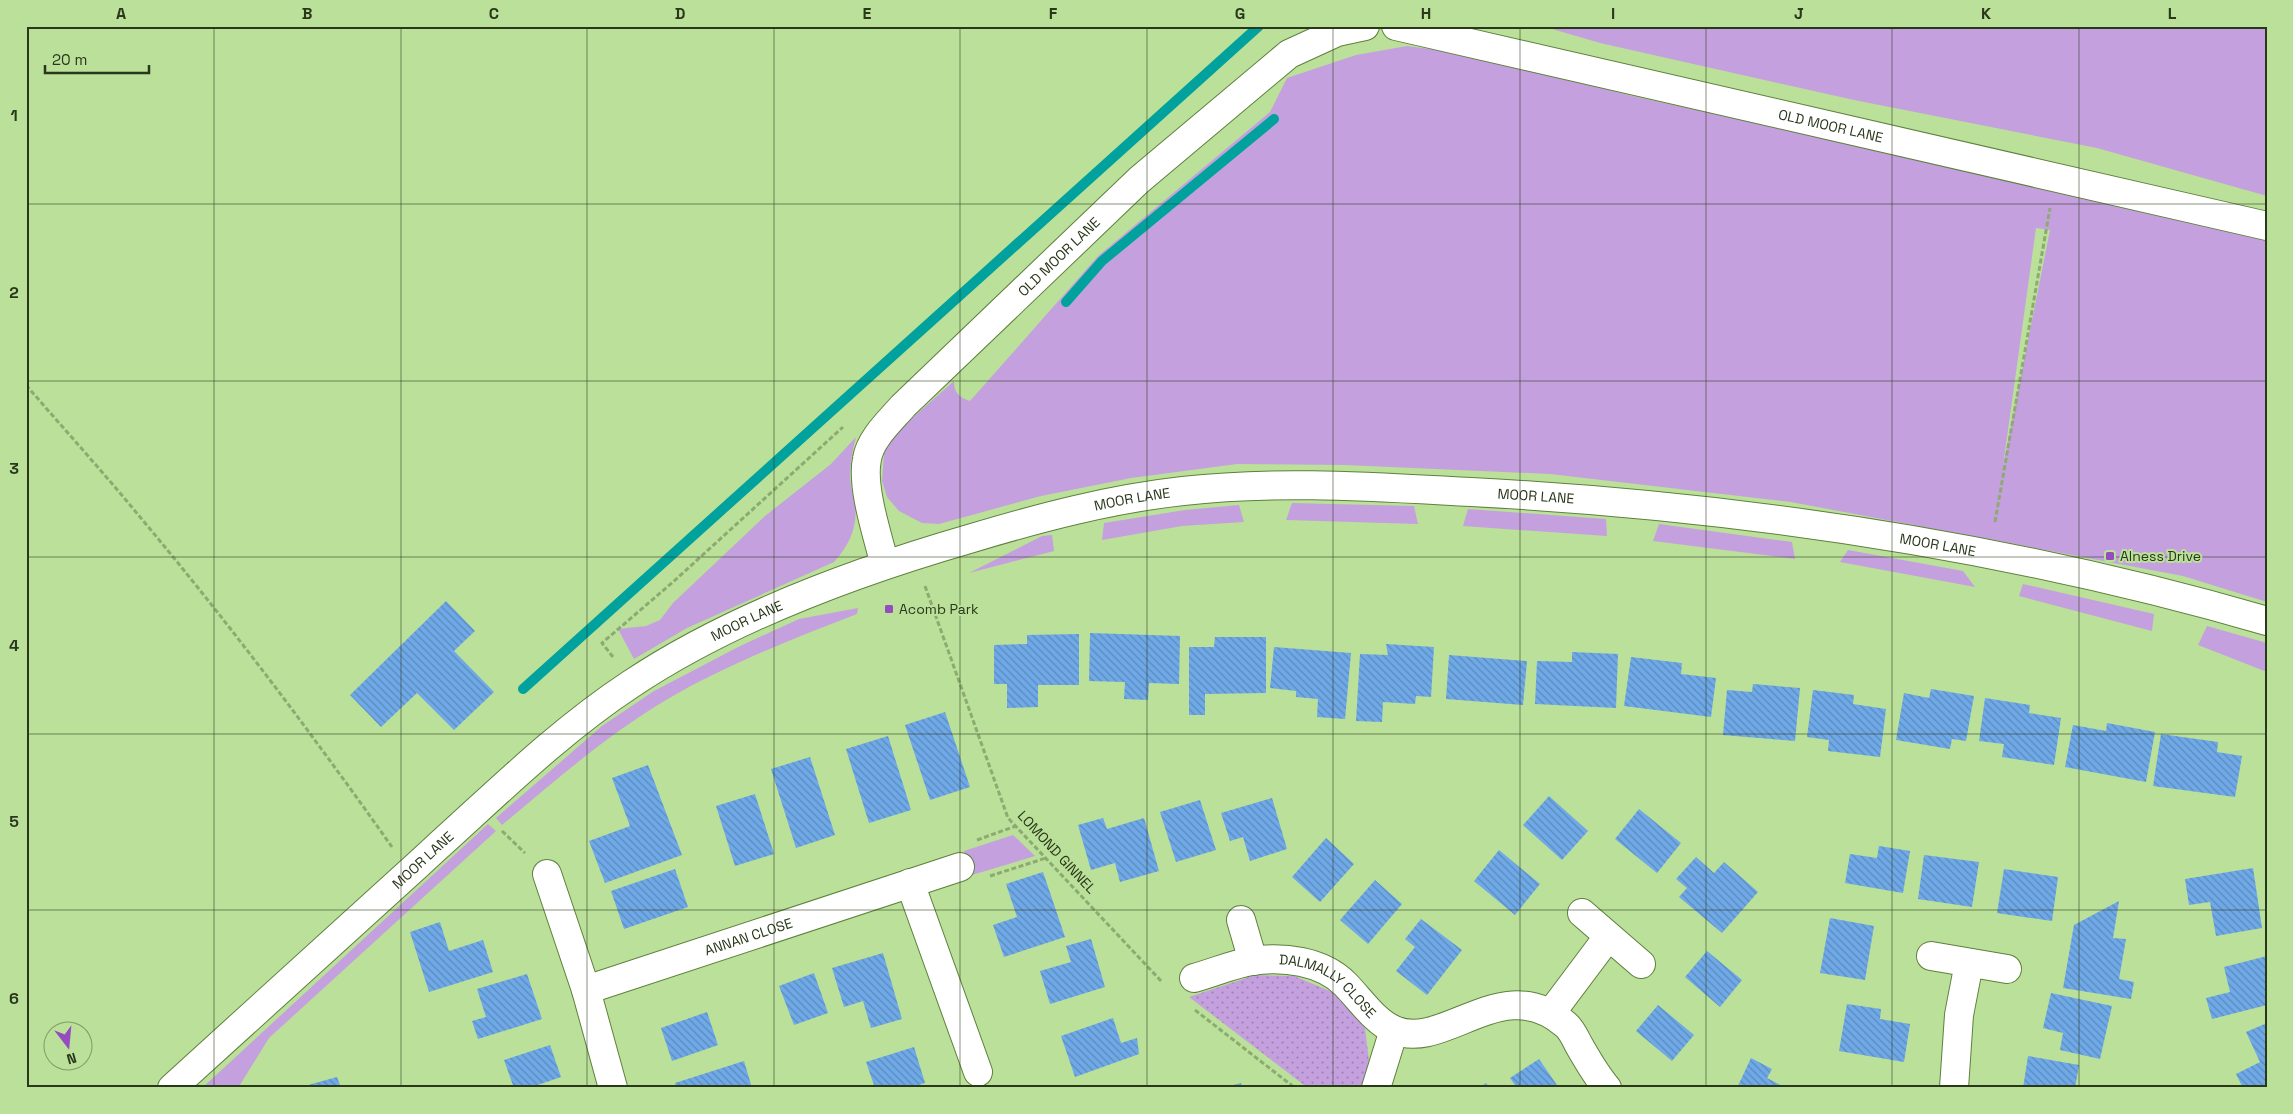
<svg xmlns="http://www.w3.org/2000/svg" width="2293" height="1114" font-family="'Space Grotesk',sans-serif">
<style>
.grass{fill:#c5a0de;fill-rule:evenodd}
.park{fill:url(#park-dots)}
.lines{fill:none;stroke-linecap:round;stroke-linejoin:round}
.stream{stroke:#01a29d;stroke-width:10}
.building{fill:url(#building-back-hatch)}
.minor-casing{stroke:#5e803d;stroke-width:30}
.tertiary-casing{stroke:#5e803d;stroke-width:30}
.path{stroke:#8caa71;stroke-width:3;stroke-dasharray:5 2.5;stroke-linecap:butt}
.minor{stroke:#fff;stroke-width:28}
.tertiary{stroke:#fff;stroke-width:28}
.grid{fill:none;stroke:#29371b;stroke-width:1;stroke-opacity:0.55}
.poi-dot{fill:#954cbf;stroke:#bae099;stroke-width:2}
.labels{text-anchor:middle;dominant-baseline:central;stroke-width:4;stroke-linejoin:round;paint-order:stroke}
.street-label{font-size:14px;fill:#29371b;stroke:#bae099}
.poi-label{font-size:14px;fill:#29371b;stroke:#bae099;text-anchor:start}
.neatline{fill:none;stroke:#29371b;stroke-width:2}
.grid-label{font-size:16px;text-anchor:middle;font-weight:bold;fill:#29371b}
</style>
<defs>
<pattern id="park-dots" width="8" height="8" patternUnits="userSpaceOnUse" patternTransform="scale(1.25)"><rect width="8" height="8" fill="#c5a0de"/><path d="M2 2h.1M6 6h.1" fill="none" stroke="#a083b3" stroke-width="1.8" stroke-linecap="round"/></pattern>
<pattern id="building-back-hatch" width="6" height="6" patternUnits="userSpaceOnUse" patternTransform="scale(1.25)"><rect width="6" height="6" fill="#6fa9e8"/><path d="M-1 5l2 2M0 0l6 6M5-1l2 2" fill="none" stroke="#5b8abb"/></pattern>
</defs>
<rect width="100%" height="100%" fill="#bae099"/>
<!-- grass -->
<g class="grass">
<path d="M1542,26H2267V196L2097,148L1854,100L1600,43Z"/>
<path d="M1407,46L1468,54L1628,95L2025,182L2254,235L2267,240V602L2183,576L1791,502L1550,474L1345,465L1237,464L1131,478L1041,496L939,524L922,523L899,511L887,497L882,481L884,453L893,435L954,381C954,393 959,397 970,401L1098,256L1270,112L1287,78L1356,55ZM2036,228L2050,230L2003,466Z"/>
<path d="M856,437C852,452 850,464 850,479C851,487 853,495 855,502C858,527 850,544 834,562L687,628L634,659L618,629L646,626L660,620L673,603L765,516L831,464Z"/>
<path d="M1292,503L1414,506L1418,524L1286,520Z"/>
<path d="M1239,505L1244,522L1182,526L1102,540L1104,523L1185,510Z"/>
<path d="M1468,509L1606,519L1607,536L1463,526Z"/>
<path d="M1659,524L1792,542L1795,559L1653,541Z"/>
<path d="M1052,535L1054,551L969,573L1042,536Z"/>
<path d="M1848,550L1963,571L1975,587L1840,562Z"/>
<path d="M2023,584L2154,614L2152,631L2019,596Z"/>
<path d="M858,608L857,614C792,639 726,665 666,700C607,735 555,781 502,825L496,818L602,726L654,691L740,646L799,619Z"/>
<path d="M2207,626L2267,643V672L2198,645Z"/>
<path d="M488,824L496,831L269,1038L238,1088H202Z"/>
<path d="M1013,835L1035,856L972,875L964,851Z"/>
</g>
<!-- park -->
<path class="park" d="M1255,975L1294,976L1337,994L1365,1028L1369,1061L1361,1088H1308L1189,997Z"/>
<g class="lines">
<!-- stream -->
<g class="stream">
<path d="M1066,302L1102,261L1274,119"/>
<path d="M523,689L1259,26"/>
</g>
</g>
<!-- building -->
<g class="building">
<path d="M446,601L475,631L454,651L494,692L454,730L417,693L381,727L350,695Z"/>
<path d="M1090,633L1180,636L1179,684L1149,683L1148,700L1124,699L1125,682L1089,681Z"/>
<path d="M1079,634V685H1038V707L1007,708V684H994V645L1027,644V635Z"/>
<path d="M1215,637H1266V693L1205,694V715H1189V647H1214Z"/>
<path d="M1386,644L1434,647L1431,697L1416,696L1415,704L1383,702L1382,722L1356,721L1360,654L1388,655Z"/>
<path d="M1274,647L1351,653L1345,719L1317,717L1318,699L1296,697V691L1270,688Z"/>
<path d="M1572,652L1618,654L1616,708L1535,704L1537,661L1572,662Z"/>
<path d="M1449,655L1527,661L1523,705L1446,699Z"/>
<path d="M1631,657L1682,663L1681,674L1716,678L1711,717L1624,706Z"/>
<path d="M1753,684L1800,688L1795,741L1723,735L1727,690L1752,692Z"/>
<path d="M1931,689L1974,696L1966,741L1952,739L1950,749L1896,740L1904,693L1929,698Z"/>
<path d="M1813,690L1854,695L1853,704L1886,709L1880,757L1828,751L1829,740L1807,737Z"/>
<path d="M1985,698L2030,705L2029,713L2061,718L2054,765L2002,757L2004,744L1979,741Z"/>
<path d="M945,712L970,787L930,800L905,725Z"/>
<path d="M2107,723L2155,732L2146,782L2065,767L2073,725L2106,731Z"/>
<path d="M2161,734L2218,742L2217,752L2242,756L2235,797L2153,786Z"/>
<path d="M888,736L911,810L869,823L846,749Z"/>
<path d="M810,757L835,835L796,848L771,769Z"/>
<path d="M648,765L682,855L605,883L589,841L630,826L612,778Z"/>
<path d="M755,794L774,854L735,866L716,806Z"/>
<path d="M1549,796L1588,831L1562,860L1523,825Z"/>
<path d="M1272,798L1287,849L1250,861L1243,837L1230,841L1221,813Z"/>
<path d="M1200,800L1216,850L1176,862L1160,812Z"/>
<path d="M1639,809L1681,843L1657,873L1615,839Z"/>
<path d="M1103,818L1107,829L1144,818L1159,871L1120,882L1115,863L1091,870L1078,825Z"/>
<path d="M1326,838L1354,864L1320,902L1292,877Z"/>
<path d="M1879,846L1910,851L1903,893L1845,883L1850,854L1877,858Z"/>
<path d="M1499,850L1540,884L1515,915L1474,881Z"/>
<path d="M1924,855L1979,862L1972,907L1918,899Z"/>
<path d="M1696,857L1714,873L1724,862L1758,892L1722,933L1679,897L1687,888L1676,879Z"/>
<path d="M2253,868L2262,928L2216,936L2210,902L2189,905L2185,879Z"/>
<path d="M675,869L688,907L624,929L611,891Z"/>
<path d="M2004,869L2058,877L2052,921L1997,913Z"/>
<path d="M1043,872L1065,937L1004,957L993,925L1017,917L1006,884Z"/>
<path d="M1375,880L1402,904L1368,944L1340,920Z"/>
<path d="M2119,901L2113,938L2126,939L2119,979L2134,982L2131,999L2063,988L2074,925Z"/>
<path d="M1830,918L1874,926L1865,980L1820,973Z"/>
<path d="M1421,919L1462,950L1427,995L1396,971L1415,947L1405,939Z"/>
<path d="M440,922L449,951L483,940L493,972L429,992L410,932Z"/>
<path d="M1091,939L1105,987L1050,1004L1040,971L1071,962L1066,946Z"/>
<path d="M1707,951L1742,980L1720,1007L1685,977Z"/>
<path d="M883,953L902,1019L871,1028L863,1001L844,1007L832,968Z"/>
<path d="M2267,956V1005L2212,1019L2206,998L2230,992L2224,967Z"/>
<path d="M814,973L828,1013L794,1025L779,986Z"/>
<path d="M527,974L542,1019L478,1039L472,1021L486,1017L477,989Z"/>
<path d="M2051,993L2112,1006L2100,1059L2060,1050L2063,1033L2043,1028Z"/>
<path d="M1847,1004L1881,1009L1880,1019L1910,1024L1904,1062L1839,1051Z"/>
<path d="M1658,1005L1694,1035L1672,1061L1636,1031Z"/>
<path d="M707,1012L718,1045L672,1061L661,1028Z"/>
<path d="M1113,1018L1121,1043L1137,1038L1139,1054L1075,1077L1061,1036Z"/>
<path d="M2267,1023V1086L2262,1088H2243L2236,1074L2260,1062L2246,1032Z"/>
<path d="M550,1045L561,1077L529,1088H514L504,1060Z"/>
<path d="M914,1047L925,1083L909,1088H875L866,1062Z"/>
<path d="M2028,1056L2079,1065L2075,1088H2023Z"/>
<path d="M1751,1058L1772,1069L1767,1078L1786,1088H1737Z"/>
<path d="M1539,1059L1559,1088H1517L1510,1078Z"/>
<path d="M744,1061L752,1088H676L675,1083Z"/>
<path d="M337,1077L341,1088H301V1087Z"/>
<path d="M1241,1083L1242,1088H1226V1087Z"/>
<path d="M1486,1083L1490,1088H1479Z"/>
</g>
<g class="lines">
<!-- minor casing -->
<g class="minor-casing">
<g id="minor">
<path id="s1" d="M1396,26L2267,226"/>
<path id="s2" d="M885,565C878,537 861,487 867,459C870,439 890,421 903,406L1139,180L1289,54L1337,32L1365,26"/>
<path d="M547,874L586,990L613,1088"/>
<path d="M910,883L978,1072"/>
<path d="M1582,913L1641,964"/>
<path d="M1241,920L1253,961"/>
<path d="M1931,956L2007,969"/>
<path id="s3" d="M1194,978C1213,973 1233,964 1252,961C1283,956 1322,961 1345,984C1360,999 1374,1021 1394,1030C1445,1052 1503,969 1566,1025C1572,1030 1576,1040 1580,1047C1588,1061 1596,1075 1607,1088"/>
<path id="s4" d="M586,990L960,867"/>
<path d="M1551,1013L1608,937"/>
<path d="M1376,1088L1394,1030"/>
<path d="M1954,1088L1959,1015L1969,963"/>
</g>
</g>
<!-- tertiary casing -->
<g class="tertiary-casing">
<g id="tertiary">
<path id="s5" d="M172,1088C260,1008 349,928 437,847C499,791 561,730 631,684C730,618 855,572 969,539C1039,518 1110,499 1183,491C1278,480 1375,487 1471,492C1739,506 2009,546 2267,621"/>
</g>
</g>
<!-- path -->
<g class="path">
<path d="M26,385C64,429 103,472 140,517C229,623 312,734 392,847"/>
<path d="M1995,522L2050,208"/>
<path d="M925,586L1008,818L1162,982"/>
<path d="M613,657L602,643L673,582L843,427"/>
<path d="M502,831L525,853"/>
<path d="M977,840L1016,826"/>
<path d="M990,876L1046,858"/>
<path d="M1195,1010L1295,1088"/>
</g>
<!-- minor -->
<use href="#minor" class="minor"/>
<!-- tertiary -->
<use href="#tertiary" class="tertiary"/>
</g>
<!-- grid -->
<path class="grid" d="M214,26V1088M401,26V1088M587,26V1088M774,26V1088M960,26V1088M1147,26V1088M1333,26V1088M1520,26V1088M1706,26V1088M1892,26V1088M2079,26V1088M26,204H2267M26,381H2267M26,557H2267M26,734H2267M26,910H2267"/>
<!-- markers -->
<g class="poi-dot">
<rect x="2105" y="551" width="10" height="10" rx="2.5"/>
<rect x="884" y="604" width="10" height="10" rx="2.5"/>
</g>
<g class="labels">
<!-- street labels -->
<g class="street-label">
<text stroke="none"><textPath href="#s1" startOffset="446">OLD MOOR LANE</textPath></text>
<text stroke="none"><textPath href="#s2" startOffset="389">OLD MOOR LANE</textPath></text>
<text stroke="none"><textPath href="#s5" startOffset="1554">MOOR LANE</textPath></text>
<text stroke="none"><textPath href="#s5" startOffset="1149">MOOR LANE</textPath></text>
<text stroke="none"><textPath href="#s5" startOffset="1959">MOOR LANE</textPath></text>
<text stroke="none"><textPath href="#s5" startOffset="744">MOOR LANE</textPath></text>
<text transform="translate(1057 852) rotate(47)">LOMOND GINNEL</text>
<text stroke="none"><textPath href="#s5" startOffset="339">MOOR LANE</textPath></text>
<text stroke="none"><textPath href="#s4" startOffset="171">ANNAN CLOSE</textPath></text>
<text stroke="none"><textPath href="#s3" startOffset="145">DALMALLY CLOSE</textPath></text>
</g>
<!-- poi labels -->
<g class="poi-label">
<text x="2120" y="556">Alness Drive</text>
<text x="899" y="609">Acomb Park</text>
</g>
</g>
<!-- border -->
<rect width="2293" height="1114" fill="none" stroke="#bae099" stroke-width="55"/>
<!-- north arrow -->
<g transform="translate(68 1046) rotate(164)"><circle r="24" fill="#bae099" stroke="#809c67"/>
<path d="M0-4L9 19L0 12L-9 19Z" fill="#954cbf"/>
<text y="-8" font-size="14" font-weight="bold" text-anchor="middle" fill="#29371b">N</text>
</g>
<!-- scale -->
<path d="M45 65v8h104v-8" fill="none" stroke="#29371b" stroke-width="2.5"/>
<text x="52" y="65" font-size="15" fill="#29371b" stroke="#bae099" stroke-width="4" paint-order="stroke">20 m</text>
<rect x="28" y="28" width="2238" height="1058" class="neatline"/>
<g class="grid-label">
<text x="121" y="19">A</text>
<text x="307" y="19">B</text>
<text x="494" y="19">C</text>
<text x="680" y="19">D</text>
<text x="867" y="19">E</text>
<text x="1053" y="19">F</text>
<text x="1240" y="19">G</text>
<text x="1426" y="19">H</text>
<text x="1613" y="19">I</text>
<text x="1799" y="19">J</text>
<text x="1986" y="19">K</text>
<text x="2172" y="19">L</text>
<text x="14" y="121">1</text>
<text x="14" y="298">2</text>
<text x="14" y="474">3</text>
<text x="14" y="651">4</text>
<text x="14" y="827">5</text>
<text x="14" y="1004">6</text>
</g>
</svg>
